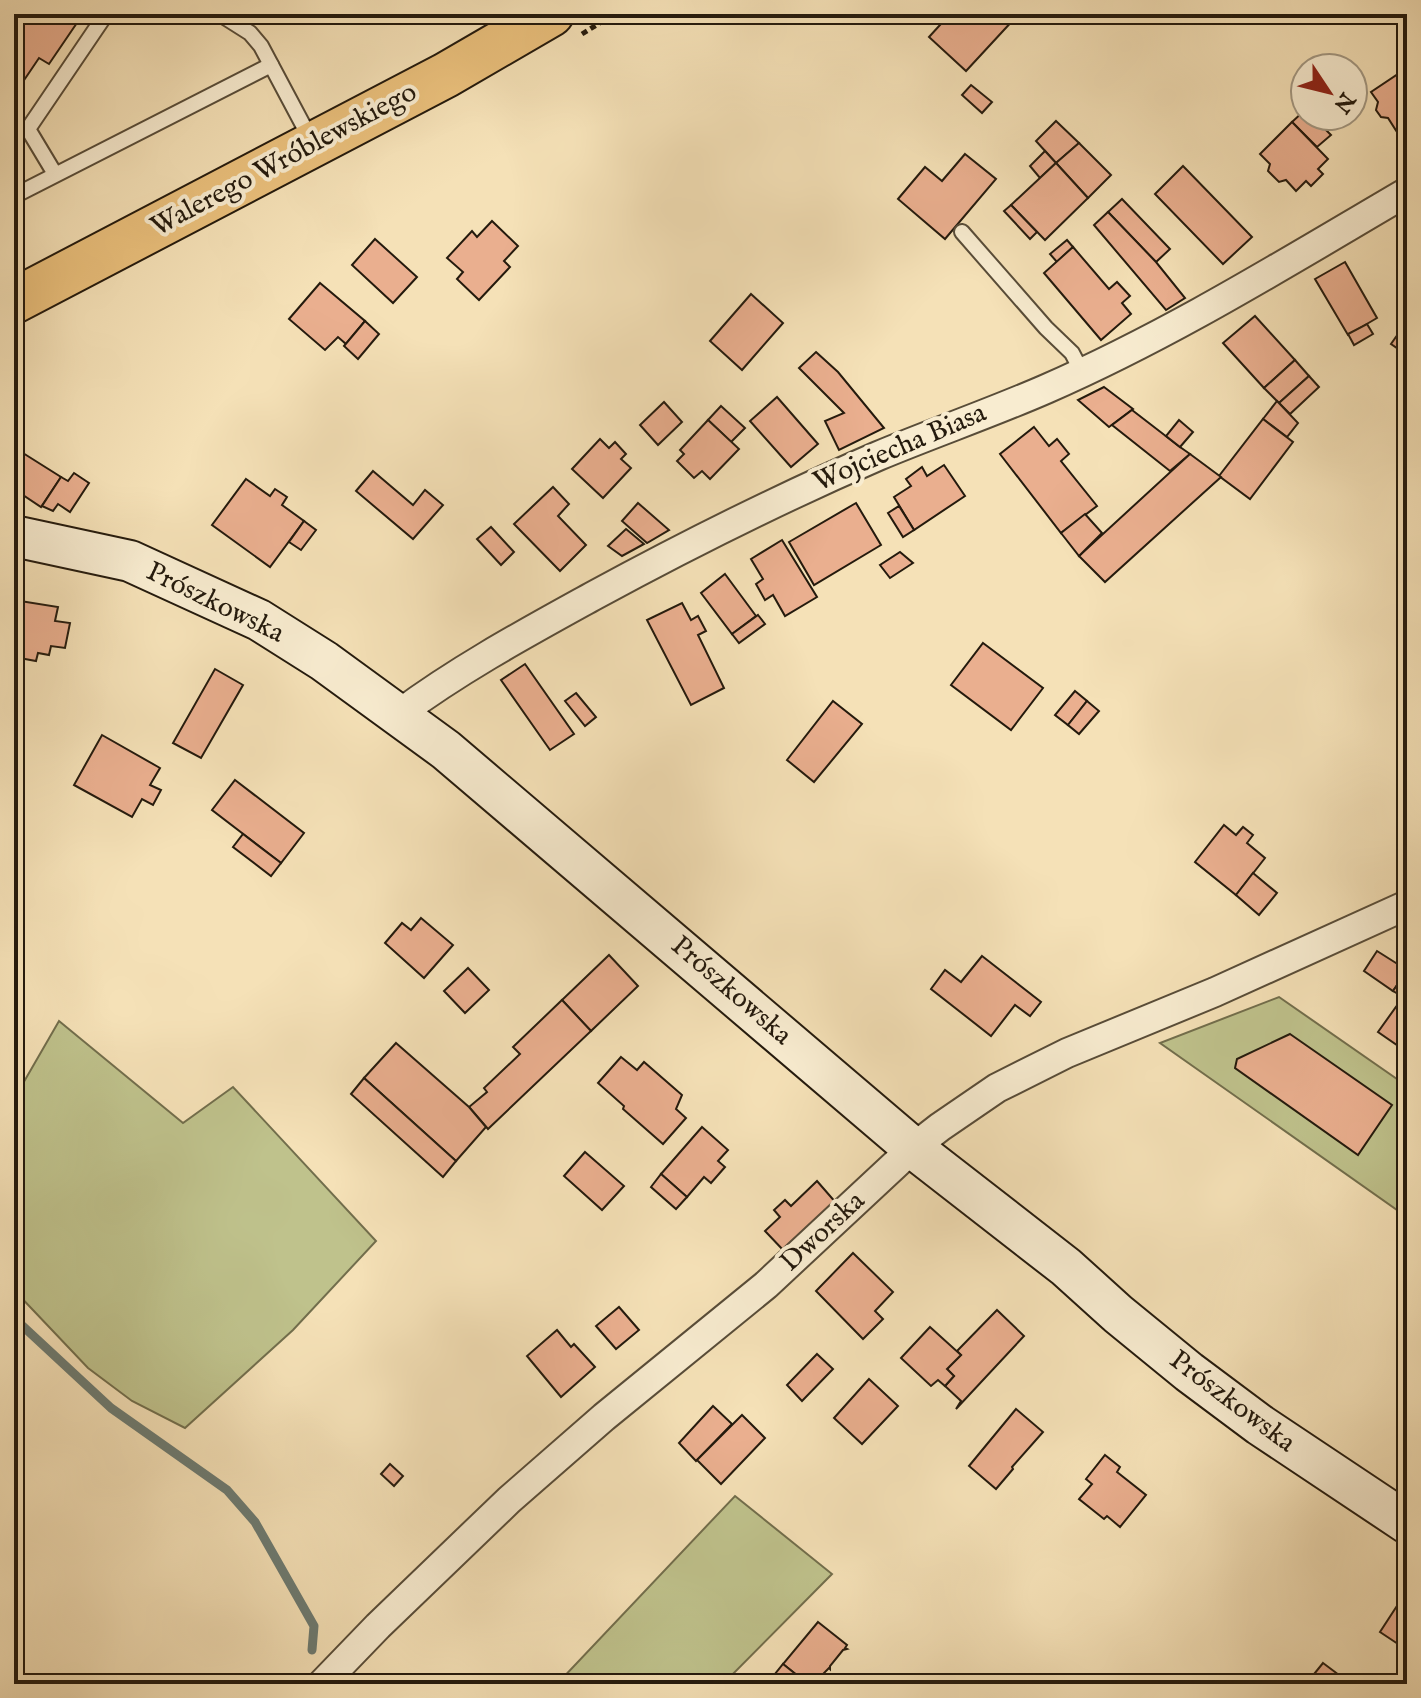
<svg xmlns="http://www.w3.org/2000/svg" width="1421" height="1698" font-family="'IM FELL English',serif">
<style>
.green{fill:#bfc28c;stroke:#726e4c;stroke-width:2}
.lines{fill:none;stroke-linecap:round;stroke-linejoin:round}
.stream{stroke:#6d7b72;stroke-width:9}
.building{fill:#eaaf8f;stroke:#241a0d;stroke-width:2}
.lane-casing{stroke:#584c38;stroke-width:18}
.street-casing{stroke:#584c38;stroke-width:32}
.secondary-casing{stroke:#241a0d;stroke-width:44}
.primary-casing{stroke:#241a0d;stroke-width:48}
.path{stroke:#241a0d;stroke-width:5;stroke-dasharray:6 4;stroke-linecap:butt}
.lane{stroke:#f8ecd0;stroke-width:14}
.street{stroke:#f8ecd0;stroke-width:28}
.secondary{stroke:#f8ecd0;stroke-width:40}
.primary{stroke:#eac07c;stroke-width:44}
.labels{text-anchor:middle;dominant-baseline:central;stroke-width:8;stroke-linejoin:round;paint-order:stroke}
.street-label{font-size:28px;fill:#241a0d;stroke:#f8ecd0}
</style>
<rect width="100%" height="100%" fill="#f5e1b7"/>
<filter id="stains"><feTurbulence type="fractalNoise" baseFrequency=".0025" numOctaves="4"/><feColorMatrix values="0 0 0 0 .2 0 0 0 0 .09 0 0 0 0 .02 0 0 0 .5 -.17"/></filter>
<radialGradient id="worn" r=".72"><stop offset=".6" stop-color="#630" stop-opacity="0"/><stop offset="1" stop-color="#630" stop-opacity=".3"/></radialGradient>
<!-- green -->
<g class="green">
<path d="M1279,997L1407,1086V1217L1160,1043Z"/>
<path d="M59,1021L183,1123L233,1087L376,1241L293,1330L185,1428L132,1401L88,1368L14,1290V1099Z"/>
<path d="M735,1496L832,1574L723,1684H557Z"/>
</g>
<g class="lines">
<!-- stream -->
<path class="stream" d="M14,1318L111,1408L227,1490L255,1522L314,1626L312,1650"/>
</g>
<!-- building -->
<g class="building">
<path d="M14,14H83L49,64L39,58L14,95Z"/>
<path d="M950,14H1010L1015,18L966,71L929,37Z"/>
<path d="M1404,70L1407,75V125L1397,132L1388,118L1381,117L1376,110L1378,102L1371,92Z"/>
<path d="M971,85L992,102L982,113L962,95Z"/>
<path d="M1305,110V116H1312L1331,135L1317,147L1292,122Z"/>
<path d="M1056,121L1079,143L1056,163L1036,141Z"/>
<path d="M1292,122L1328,159L1318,169L1323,174L1311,186L1306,181L1296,191L1286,180L1279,182L1268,171L1270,164L1260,154Z"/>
<path d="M1079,143L1111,175L1088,198L1056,163Z"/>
<path d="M1045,151L1056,163L1040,178L1030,166Z"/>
<path d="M965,154L996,179L945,239L898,199L925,167L942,181Z"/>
<path d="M1056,163L1088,198L1045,240L1011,205Z"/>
<path d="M1183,166L1252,237L1223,264L1155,194Z"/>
<path d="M1122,199L1170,249L1156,262L1108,212Z"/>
<path d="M1011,205L1037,232L1030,239L1004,211Z"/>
<path d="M1108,212L1156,262L1185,298L1166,310L1094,225Z"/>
<path d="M492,221L518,246L504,261L510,267L479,300L457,279L463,272L447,258L472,231L477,237Z"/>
<path d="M375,239L417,277L393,303L352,265Z"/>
<path d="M1067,240L1073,247L1057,262L1050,254Z"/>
<path d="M1073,247L1109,289L1117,282L1130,296L1122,303L1131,314L1101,340L1044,273Z"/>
<path d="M1345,262L1377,318L1348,335L1315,279Z"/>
<path d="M320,283L365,321L346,344L338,337L325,350L289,319Z"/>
<path d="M751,294L783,323L742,370L710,341Z"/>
<path d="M1255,316L1295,360L1264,388L1223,343Z"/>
<path d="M365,321L379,334L358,359L344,346Z"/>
<path d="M1367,324L1373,334L1354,345L1348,334Z"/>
<path d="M1405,324L1407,326V355L1391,344Z"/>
<path d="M816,352L838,372L884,428L839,450L825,421L844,413L799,368Z"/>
<path d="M1295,360L1309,376L1279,403L1264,388Z"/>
<path d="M1309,376L1319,387L1290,414L1279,403Z"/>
<path d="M1104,387L1133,409L1109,427L1078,400Z"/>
<path d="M777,397L818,444L791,467L750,421Z"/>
<path d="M1277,401L1298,423L1287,437L1263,419Z"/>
<path d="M664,402L682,422L658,445L640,425Z"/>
<path d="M721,406L745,428L731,442L708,420Z"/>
<path d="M1132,410L1180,447L1190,454L1170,471L1112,425Z"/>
<path d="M1263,419L1293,442L1250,499L1219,476Z"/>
<path d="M708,420L739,449L710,479L702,471L694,478L677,461L684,454L680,450Z"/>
<path d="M1179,420L1193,432L1180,447L1166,436Z"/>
<path d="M1034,427L1049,446L1057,439L1069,454L1061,461L1097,506L1061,533L1000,454Z"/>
<path d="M600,439L609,448L615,442L626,454L621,459L631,468L603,498L572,469Z"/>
<path d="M15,448L61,477L41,507L14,489Z"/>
<path d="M1190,454L1221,477L1105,582L1079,556Z"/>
<path d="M944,465L965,496L914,530L894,497L911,486L906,479L922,467L927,476Z"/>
<path d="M373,471L413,505L425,490L443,505L413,539L356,491Z"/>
<path d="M74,473L89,483L70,512L58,504L53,511L42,506L61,477L68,481Z"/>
<path d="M246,479L270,496L275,489L287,497L282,505L304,521L270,567L212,525Z"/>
<path d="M553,487L569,504L558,516L586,545L560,571L514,524Z"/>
<path d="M638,503L669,530L647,543L622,521Z"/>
<path d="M856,503L881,545L814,585L789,542Z"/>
<path d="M899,506L914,530L903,537L888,513Z"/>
<path d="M1085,514L1102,533L1079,556L1061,533Z"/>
<path d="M304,521L316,530L301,550L289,542Z"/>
<path d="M491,527L514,552L501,565L477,539Z"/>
<path d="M626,529L644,544L622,556L608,546Z"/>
<path d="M782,540L817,597L785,616L773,595L765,600L756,584L763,579L751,559Z"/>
<path d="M900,552L913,563L890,578L880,565Z"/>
<path d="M725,574L756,616L732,634L701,593Z"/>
<path d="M14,600L58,607L55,621L70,623L65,648L51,646L49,655L38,653L36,661L14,657Z"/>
<path d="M682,603L691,620L698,616L706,631L698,635L724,688L691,705L647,620Z"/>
<path d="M758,615L765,624L739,643L732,634Z"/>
<path d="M983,643L1043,688L1011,730L951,685Z"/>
<path d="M525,664L574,734L550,750L501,680Z"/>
<path d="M215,669L243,685L201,758L173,743Z"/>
<path d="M1075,691L1087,701L1068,725L1055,715Z"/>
<path d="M576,693L596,717L585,726L565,701Z"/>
<path d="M833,701L862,724L814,782L787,760Z"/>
<path d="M1087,701L1099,711L1079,734L1068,725Z"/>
<path d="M102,735L160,768L150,785L161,790L153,805L142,799L132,817L74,785Z"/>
<path d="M235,780L304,833L281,863L212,810Z"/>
<path d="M1224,825L1236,835L1243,827L1253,835L1247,843L1265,858L1236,895L1195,862Z"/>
<path d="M243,834L281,863L271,876L233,847Z"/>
<path d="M1253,873L1277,893L1259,915L1236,895Z"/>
<path d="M421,918L453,945L424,978L385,943L402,923L411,930Z"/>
<path d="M1377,951L1407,970L1393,991L1364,971Z"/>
<path d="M609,955L638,986L591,1031L562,1000Z"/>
<path d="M982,956L1041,1002L1030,1016L1015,1005L991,1036L931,989L945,970L961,982Z"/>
<path d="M468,968L489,990L465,1013L444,991Z"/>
<path d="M1407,971V1052L1378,1032L1403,997L1393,991Z"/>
<path d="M562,1000L591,1031L488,1129L469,1107L487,1092L484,1088L520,1054L513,1047Z"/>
<path d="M1290,1034L1392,1105L1358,1155L1235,1068L1237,1059Z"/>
<path d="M396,1043L469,1107L486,1127L456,1161L364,1078Z"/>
<path d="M621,1057L637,1070L644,1062L682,1095L676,1109L686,1118L663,1144L623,1109L624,1106L598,1083Z"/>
<path d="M364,1078L456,1161L443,1177L351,1094Z"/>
<path d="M702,1127L728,1150L718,1161L725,1167L711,1183L704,1177L687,1197L661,1174Z"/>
<path d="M585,1152L624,1186L602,1210L564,1176Z"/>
<path d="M661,1174L687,1197L676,1209L651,1187Z"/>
<path d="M817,1181L837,1204L785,1252L765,1231L780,1217L774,1210L785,1200L791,1206Z"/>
<path d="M853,1253L893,1292L875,1311L883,1319L863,1339L816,1291Z"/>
<path d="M619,1307L639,1330L616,1349L596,1326Z"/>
<path d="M997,1310L1024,1336L956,1409L961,1401L945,1386L954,1376L947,1369L961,1355L957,1351Z"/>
<path d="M930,1327L961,1355L947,1369L954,1376L945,1386L938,1380L931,1386L901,1358Z"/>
<path d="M557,1330L571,1347L574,1344L595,1367L561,1397L527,1356Z"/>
<path d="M817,1354L833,1369L802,1401L787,1385Z"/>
<path d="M869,1379L898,1406L862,1444L834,1418Z"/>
<path d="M713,1406L732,1424L696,1461L679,1443Z"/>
<path d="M1016,1409L1043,1432L1012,1467L1013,1469L996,1489L969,1466Z"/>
<path d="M742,1415L765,1438L721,1484L697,1460Z"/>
<path d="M1105,1455L1120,1467L1117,1472L1146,1495L1120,1527L1107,1516L1104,1519L1079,1499L1092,1484L1086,1479Z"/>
<path d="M390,1464L403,1476L394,1486L381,1474Z"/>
<path d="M1406,1592L1407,1593V1650L1380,1632Z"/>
<path d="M818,1622L847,1645L845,1648L847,1649L843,1650L830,1666V1669L829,1668L823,1674L830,1679L829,1681L808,1684L783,1664Z"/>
<path d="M1323,1663L1351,1684H1306Z"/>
<path d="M783,1664L808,1684H767Z"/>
</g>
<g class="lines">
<!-- lane casing -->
<g class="lane-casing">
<g id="lane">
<path d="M220,14L250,33L261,46L311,140"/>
<path d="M55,174L28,129L106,14"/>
<path d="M14,196L271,65"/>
<path d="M962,232L1046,328L1072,353L1082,372"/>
</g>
</g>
<!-- street casing -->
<g class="street-casing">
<g id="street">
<path d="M399,714C461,668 528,632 595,595C687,545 781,498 878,456C933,433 991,413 1046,389C1172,334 1289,261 1407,192"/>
<path d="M322,1684L378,1626L509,1500L604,1417L766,1285L913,1148L940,1127L997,1088L1067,1053L1215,992L1407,905"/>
</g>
</g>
<!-- secondary casing -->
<g class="secondary-casing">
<path id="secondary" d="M14,536L130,561L259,620L324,661L446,750L913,1148L1066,1267L1118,1314L1189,1372L1260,1425L1407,1523"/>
</g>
<!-- primary casing -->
<g class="primary-casing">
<path id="primary" d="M14,301L446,75L551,14"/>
</g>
<!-- path -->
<path class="path" d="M582,34L614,14"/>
<!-- lane -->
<use href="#lane" class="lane"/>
<!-- street -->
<use href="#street" class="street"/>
<!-- secondary -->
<use href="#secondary" class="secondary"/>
<!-- primary -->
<use href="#primary" class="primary"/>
</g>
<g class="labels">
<!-- street labels -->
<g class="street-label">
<text transform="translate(284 160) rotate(-28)">Walerego Wróblewskiego</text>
<text transform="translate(900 448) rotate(-23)">Wojciecha Biasa</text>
<text transform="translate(215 603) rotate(26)">Prószkowska</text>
<text transform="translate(731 991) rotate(41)">Prószkowska</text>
<text transform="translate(823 1232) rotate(-43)">Dworska</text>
<text transform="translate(1232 1402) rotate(37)">Prószkowska</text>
</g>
</g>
<!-- margin -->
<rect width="1421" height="1698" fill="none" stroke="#f5e1b7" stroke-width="48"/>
<rect x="16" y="16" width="1389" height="1666" fill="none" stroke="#241a0d" stroke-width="4"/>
<rect x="24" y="24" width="1373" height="1650" fill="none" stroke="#241a0d" stroke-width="2"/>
<!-- north arrow -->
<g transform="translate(1329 92) rotate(125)"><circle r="38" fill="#f8ecd0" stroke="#a39882" stroke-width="2"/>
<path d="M0-6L14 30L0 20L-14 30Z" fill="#8f2418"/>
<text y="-12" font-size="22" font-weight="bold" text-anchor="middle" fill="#241a0d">N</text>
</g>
<rect width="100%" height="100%" filter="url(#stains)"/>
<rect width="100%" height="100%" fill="url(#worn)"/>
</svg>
